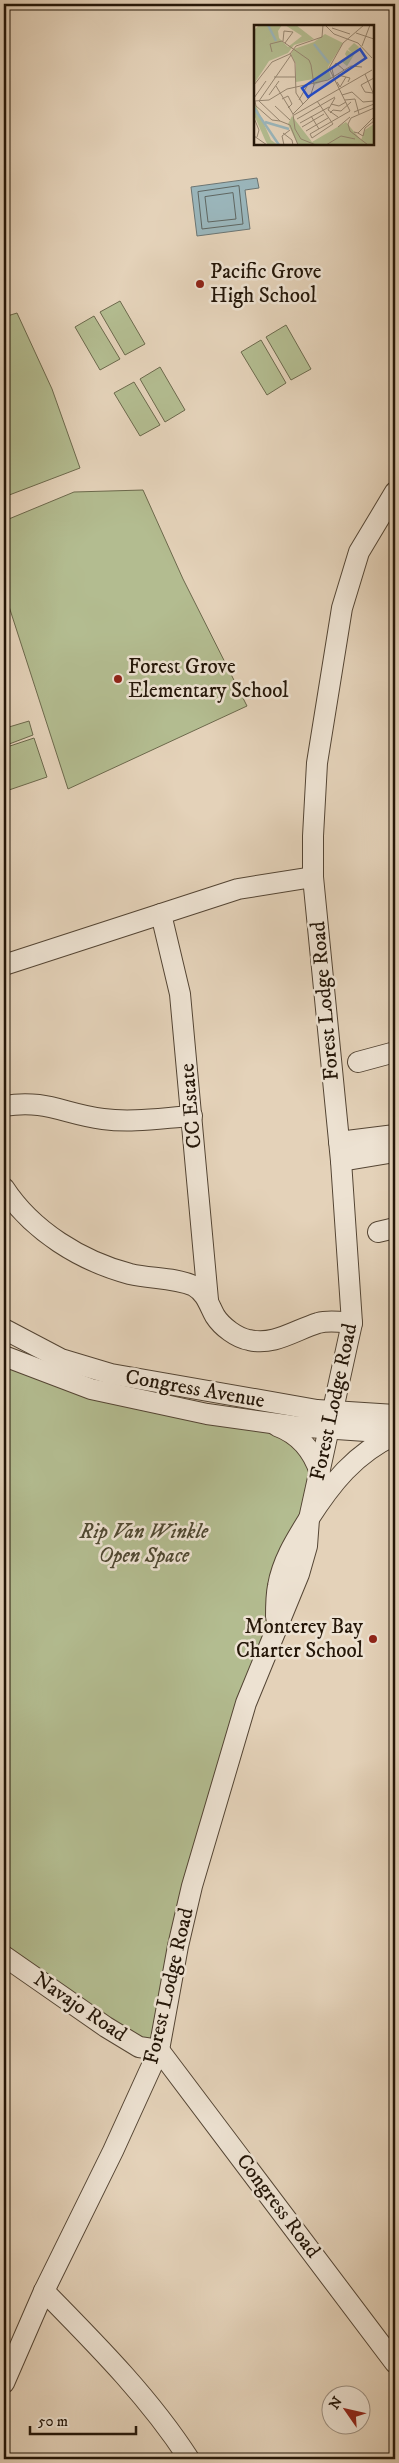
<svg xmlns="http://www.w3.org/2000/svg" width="399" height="2463" font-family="'IM FELL DW Pica',serif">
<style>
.green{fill:#b3bc90;stroke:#6c694c}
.water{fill:#9ab5ba;stroke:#6b7573}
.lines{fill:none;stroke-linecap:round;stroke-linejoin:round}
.shore{stroke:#5f6661;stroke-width:1}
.minor-casing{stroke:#544534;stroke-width:22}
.minor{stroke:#ede2d2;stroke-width:20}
.poi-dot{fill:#8f2418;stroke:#ede2d2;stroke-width:2}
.labels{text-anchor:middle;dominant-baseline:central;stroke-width:5;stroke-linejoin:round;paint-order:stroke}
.poi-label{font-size:21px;fill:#241608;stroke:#ede2d2;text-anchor:start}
.street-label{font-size:21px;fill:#241608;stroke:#ede2d2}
.park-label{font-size:21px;font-style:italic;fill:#4f4831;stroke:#ede2d2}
.inset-river{fill:none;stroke:#9ab5ba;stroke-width:2.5}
.inset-road{fill:none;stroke:#978772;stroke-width:1}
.view{fill:#1d4ed8;fill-opacity:0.15;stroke:#1d4ed8;stroke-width:2.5}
.inset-edge{fill:none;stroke:#241608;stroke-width:2.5}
</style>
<rect width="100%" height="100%" fill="#e4d2b9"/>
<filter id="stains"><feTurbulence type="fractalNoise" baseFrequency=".004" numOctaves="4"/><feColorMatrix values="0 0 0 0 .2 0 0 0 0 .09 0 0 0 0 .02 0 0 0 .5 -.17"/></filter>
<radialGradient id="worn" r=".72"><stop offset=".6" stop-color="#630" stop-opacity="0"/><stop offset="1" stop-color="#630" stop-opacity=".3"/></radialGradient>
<!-- green -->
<g class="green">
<path d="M120,301L145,344L125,355L100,312Z"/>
<path d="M17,313L52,389L80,468L4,497V317Z"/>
<path d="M94,316L120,359L100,370L75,327Z"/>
<path d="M286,325L311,369L291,380L266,337Z"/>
<path d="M261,340L286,383L267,395L241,352Z"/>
<path d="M160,367L185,410L165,422L140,379Z"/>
<path d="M134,382L160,425L140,436L114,393Z"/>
<path d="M143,490L183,579L247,706L68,789L4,591V521L74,492Z"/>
<path d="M4,710L9,727L29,721L33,735L4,746Z"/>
<path d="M34,738L47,777L9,790L4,774V748Z"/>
<path d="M4,1356L266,1423L316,1462L275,1629L246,1703L159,2050L4,1956Z"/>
</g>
<!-- water -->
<path class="water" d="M257,178L259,188L245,190L250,229L197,236L191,187Z"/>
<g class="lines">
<!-- shore -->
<g class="shore">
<path d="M239,186L243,224L202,229L198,192Z"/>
<path d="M233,193L236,219L208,222L205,197Z"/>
</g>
<!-- minor casing -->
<g class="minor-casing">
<g id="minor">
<path d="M161,914L180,994L208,1300"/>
<path d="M4,965L238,889L313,877"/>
<path d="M358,1062L395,1052"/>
<path d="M4,1106C46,1099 64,1114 103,1119C132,1123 162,1118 192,1116"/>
<path d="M339,1142L395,1135"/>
<path d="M341,1161L395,1152"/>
<path d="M4,1188C32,1231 81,1261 130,1274C151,1279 174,1277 194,1286C206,1293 209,1305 215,1316C222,1327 237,1338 249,1340C274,1346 295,1330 318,1323C329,1320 341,1322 352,1323"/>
<path d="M378,1232L395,1228"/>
<path d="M4,1329L61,1359L111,1374L317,1410L395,1415"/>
<path d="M4,1356L91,1389L207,1414L293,1426L395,1433"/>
<path d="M277,1426C299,1434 313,1451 320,1473"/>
<path d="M276,1617C276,1607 276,1596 278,1586C282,1562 295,1541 308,1520C331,1484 355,1453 395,1435"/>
<path d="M4,1956L106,2027L139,2047L159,2050L395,2363"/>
<path d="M44,2291C96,2344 149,2397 189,2459"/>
<path d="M4,2383L44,2291L113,2151L159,2050L178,1946L192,1886L246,1703L299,1574L307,1546L309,1519L352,1323L341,1161L313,877V836L317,763L342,608L359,552L395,492"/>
</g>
</g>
<!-- minor -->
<use href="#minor" class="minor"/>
</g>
<!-- markers -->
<g class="poi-dot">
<circle cx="200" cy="284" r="5"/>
<circle cx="118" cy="679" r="5"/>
<circle cx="373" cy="1639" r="5"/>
</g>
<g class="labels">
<!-- poi labels -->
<g class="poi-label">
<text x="210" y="272">Pacific Grove<tspan x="210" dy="24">High School</tspan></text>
<text x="128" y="667">Forest Grove<tspan x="128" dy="24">Elementary School</tspan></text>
<text x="363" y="1627" text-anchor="end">Monterey Bay<tspan x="363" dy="24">Charter School</tspan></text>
</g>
<!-- street labels -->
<g class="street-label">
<text transform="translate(325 1001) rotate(-95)">Forest Lodge Road</text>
<text transform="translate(191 1106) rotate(-95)">CC Estate</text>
<text transform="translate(195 1389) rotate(10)">Congress Avenue</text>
<text transform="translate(334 1402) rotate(-78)">Forest Lodge Road</text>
<text transform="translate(169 1986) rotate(-77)">Forest Lodge Road</text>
<text transform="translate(80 2007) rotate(34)">Navajo Road</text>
<text transform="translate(278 2206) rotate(53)">Congress Road</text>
</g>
<!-- park labels -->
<g class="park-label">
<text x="144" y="1532">Rip Van Winkle<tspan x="144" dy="24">Open Space</tspan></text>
</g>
</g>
<!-- overview -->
<g transform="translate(254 25)">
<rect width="120" height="120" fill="#e4d2b9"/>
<path d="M5,0H28L24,6L25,13L34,22L48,11L31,0H42L60,14L40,20L34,28L15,36L0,59V5ZM71,9L89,18L74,42L77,53L60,60V54L42,57V39L37,29L40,24L60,17ZM100,18L105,22L93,41L87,36L93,32L91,29L93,25L98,28L94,24ZM0,76L17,115L24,120H14L12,117L0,90ZM38,91L58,117L92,97L107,115L111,105L120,99V120H44L34,99Z" fill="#b3bc90"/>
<path class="inset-river" d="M14,0L22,16M60,19L75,38M0,83L25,120M11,97L35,104"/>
<path class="inset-road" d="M71,0L80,9L104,18L118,33M78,3L96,9M102,8L120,14M29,16L30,6L39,7L31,18M108,21L116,0M120,26V54M18,27L16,19L28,16L55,35L57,40L60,60L56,72L39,89L41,104L47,114M36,28L41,38L42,68L49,79M111,49L120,70M84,50L96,53L94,57M20,52H41M80,52L78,44L82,38L90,45M83,57L86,62L92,52M0,60L18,37L36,29L42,21L68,12L69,0M22,61L39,89M119,68L111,67L107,60L120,53M15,70L25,56M88,70L98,67L109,77L120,76M0,73L12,56M81,73L74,85L84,92M28,74L34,71L38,79L34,83M45,75L53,61M91,75L101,74L105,89M0,76L15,75L33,64L74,55L97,41L108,42M1,76L2,81L18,95L26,96M5,76L26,96L36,100L44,120M5,76L37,30M77,79L85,81L92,77M21,81L36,95M100,87L120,79M76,88L79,85L87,86L97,77M40,90L118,45M57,91L65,104M0,93L5,105L3,112M43,94L81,72M46,98L75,82M48,102L70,89M84,102L96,92M52,106L74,93M100,107L104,108L120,92M29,108L38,115L39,120M104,108L109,111L111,103L120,96M0,111L13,120M58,113L56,109L96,86L75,43L89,18L110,0M58,113L79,99L63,76M47,114L62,120M30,120L28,111L36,105M72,120L87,111L101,114M114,120L96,106L94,99L97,93L120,83"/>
<path class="view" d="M106,24L112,33L54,72L48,63Z"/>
<rect width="120" height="120" class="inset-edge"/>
</g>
<!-- margin -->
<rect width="399" height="2463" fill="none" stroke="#e4d2b9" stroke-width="20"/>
<rect x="5" y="5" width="389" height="2453" fill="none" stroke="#241608" stroke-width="2.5"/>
<rect x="10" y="10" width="379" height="2443" fill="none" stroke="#241608"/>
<!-- north arrow -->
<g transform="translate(346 2410) rotate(304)"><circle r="24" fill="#ede2d2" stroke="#9d9081"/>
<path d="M0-4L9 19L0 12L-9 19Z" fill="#8f2418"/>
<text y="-8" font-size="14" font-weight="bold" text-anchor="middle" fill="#241608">N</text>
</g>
<!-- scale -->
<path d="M30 2426v8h106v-8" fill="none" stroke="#241608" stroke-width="2.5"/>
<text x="38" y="2426" font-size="15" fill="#241608" stroke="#ede2d2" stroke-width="4" paint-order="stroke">50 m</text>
<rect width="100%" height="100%" filter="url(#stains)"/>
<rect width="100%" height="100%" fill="url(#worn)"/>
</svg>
